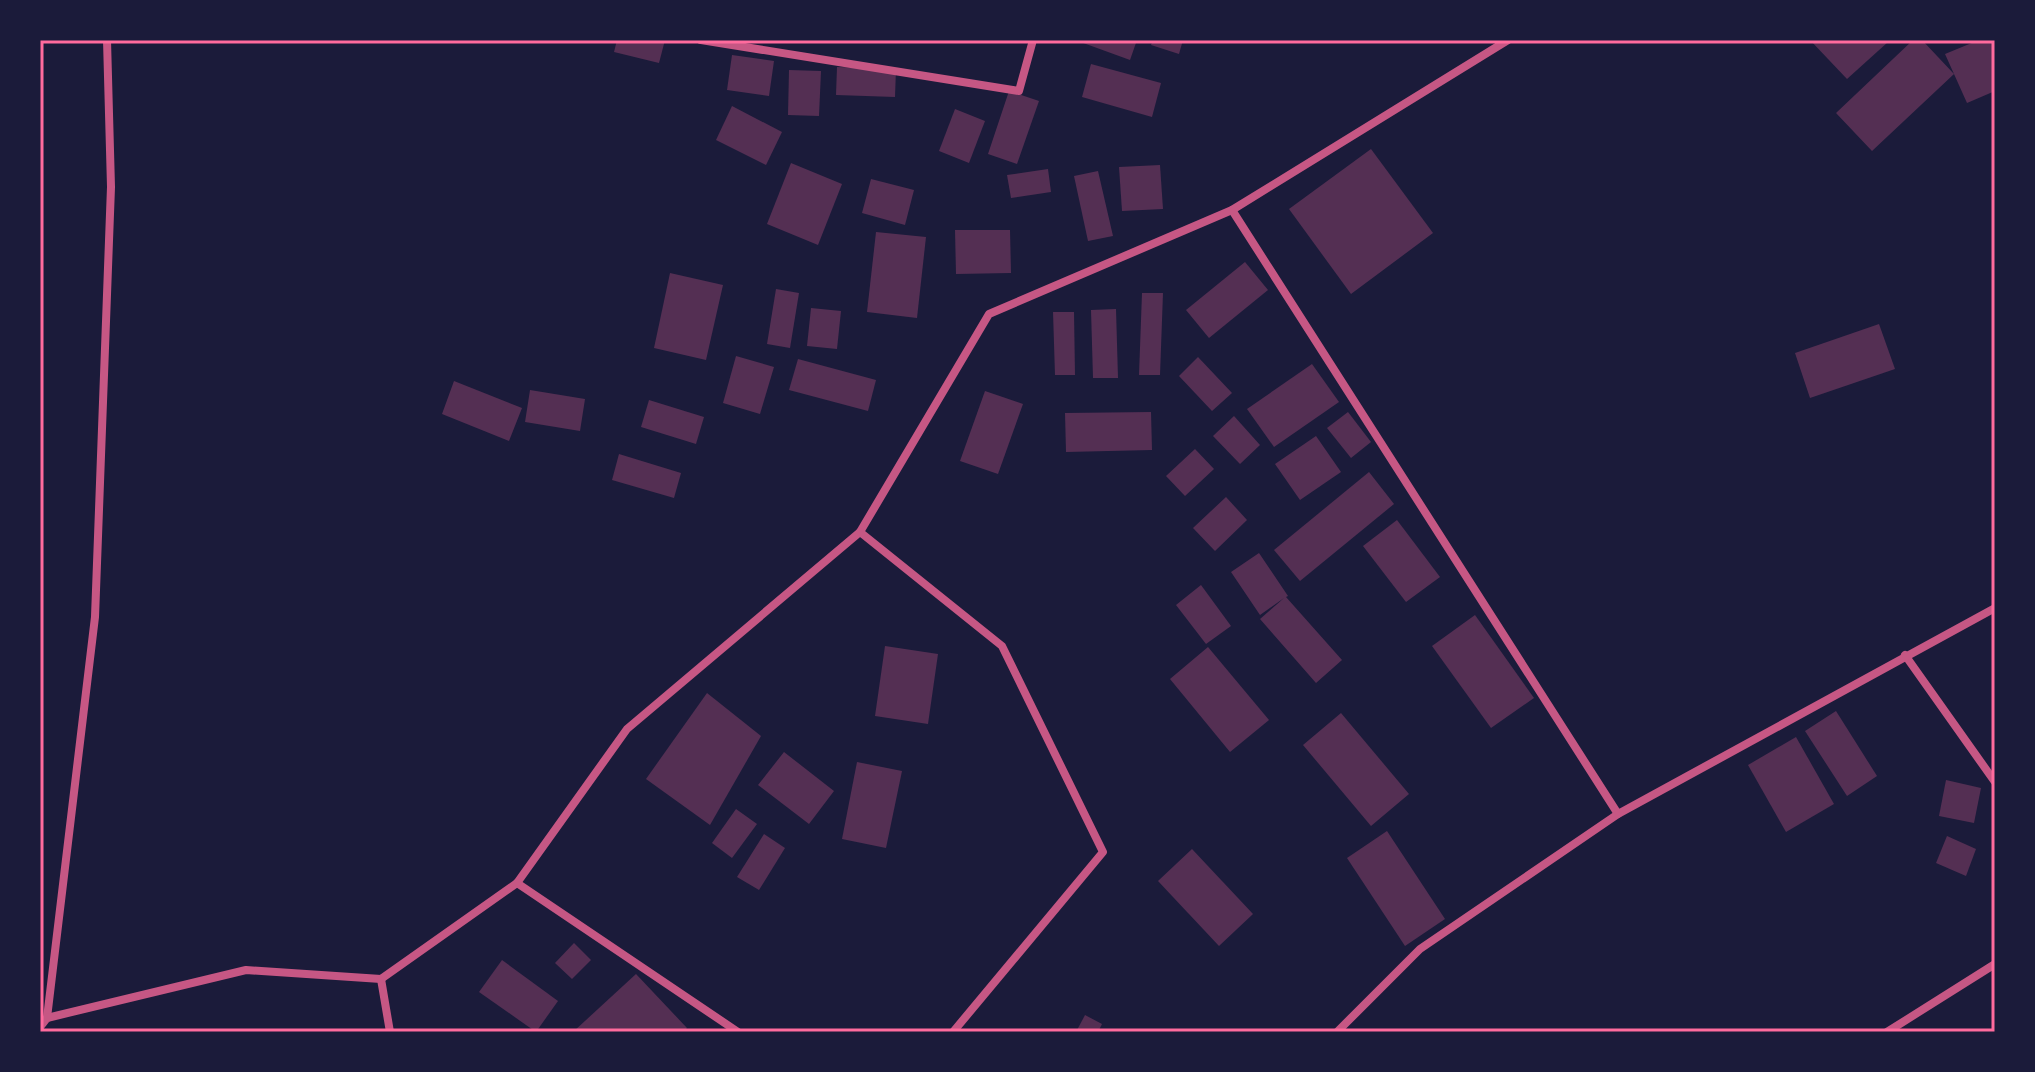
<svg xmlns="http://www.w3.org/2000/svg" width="2035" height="1072" font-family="Mulish,sans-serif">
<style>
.building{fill:#542f53}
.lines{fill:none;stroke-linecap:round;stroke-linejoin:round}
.minor{stroke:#c65784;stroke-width:8}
.neatline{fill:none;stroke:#ff6b9d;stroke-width:3}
</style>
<rect width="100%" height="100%" fill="#1b1b3a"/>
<!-- building -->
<g class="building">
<path d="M617,40H665L659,63L614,52Z"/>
<path d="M1075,40H1137L1130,60Z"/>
<path d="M1153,40H1183L1179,54L1151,45Z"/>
<path d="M1810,40H1886L1888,42L1847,79Z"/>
<path d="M1913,40H1922L1954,74L1945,54L1979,40H1995V91L1967,103L1954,74L1872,151L1836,113Z"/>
<path d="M732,55L774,61L769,96L727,90Z"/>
<path d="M1091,64L1161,83L1152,117L1082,97Z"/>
<path d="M837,67L896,69L895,97L836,95Z"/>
<path d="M789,70L821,71L819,116L788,115Z"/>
<path d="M1009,91L1039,101L1017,164L988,154Z"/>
<path d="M732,106L782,132L766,165L716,140Z"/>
<path d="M955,109L985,121L969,163L939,151Z"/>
<path d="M1371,149L1433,233L1351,294L1289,209Z"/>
<path d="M791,163L842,184L818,245L767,224Z"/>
<path d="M1160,165L1163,209L1122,211L1119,167Z"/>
<path d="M1048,169L1051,192L1011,198L1007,175Z"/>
<path d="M1098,171L1113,236L1088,241L1074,176Z"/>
<path d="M871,179L914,190L905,225L862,213Z"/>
<path d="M955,230H1010L1011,273L956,274Z"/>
<path d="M876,232L926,237L917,318L867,312Z"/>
<path d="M1245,262L1268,290L1209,338L1186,310Z"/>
<path d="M670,273L723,285L706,360L654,348Z"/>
<path d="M776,289L799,293L790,348L767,344Z"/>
<path d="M1142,293H1163L1160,375H1139Z"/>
<path d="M811,308L841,311L837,349L807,346Z"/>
<path d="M1116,309L1118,378H1093L1091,310Z"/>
<path d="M1053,312H1074L1075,375H1055Z"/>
<path d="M1879,324L1895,369L1810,398L1795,353Z"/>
<path d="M736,356L774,367L760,414L723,403Z"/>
<path d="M1198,357L1232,393L1212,411L1179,376Z"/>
<path d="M798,359L876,380L868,411L789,390Z"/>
<path d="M1312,364L1339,402L1274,447L1247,409Z"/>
<path d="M454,381L522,408L509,441L442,414Z"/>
<path d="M530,390L585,399L580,431L525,422Z"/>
<path d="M985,391L1023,404L998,474L960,461Z"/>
<path d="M649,400L704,417L696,444L641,427Z"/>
<path d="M1151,412L1152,450L1066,452L1065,413Z"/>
<path d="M1348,412L1371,442L1351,458L1327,428Z"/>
<path d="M1234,416L1260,445L1240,464L1213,436Z"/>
<path d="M1316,436L1341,472L1300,500L1275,464Z"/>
<path d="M1195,449L1214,469L1185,496L1166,476Z"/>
<path d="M619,454L681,473L674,498L612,480Z"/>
<path d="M1369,472L1394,504L1300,581L1274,550Z"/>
<path d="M1226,497L1247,520L1215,551L1193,528Z"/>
<path d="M1397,520L1440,577L1406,602L1363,546Z"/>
<path d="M1259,553L1288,596L1286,597L1342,660L1316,683L1260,619L1284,598L1260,615L1231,572Z"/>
<path d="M1201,585L1231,626L1206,644L1176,605Z"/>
<path d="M1475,615L1534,698L1491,728L1432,646Z"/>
<path d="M885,646L938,654L928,724L875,716Z"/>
<path d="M1208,647L1269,720L1230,752L1170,679Z"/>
<path d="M707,693L761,736L710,825L646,779Z"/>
<path d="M1836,711L1877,776L1847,796L1805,731Z"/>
<path d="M1341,713L1409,794L1371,826L1303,745Z"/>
<path d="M1796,737L1834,804L1786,832L1748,765Z"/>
<path d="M784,752L834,791L809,824L758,785Z"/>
<path d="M857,762L902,771L886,848L842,839Z"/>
<path d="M1946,780L1981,788L1974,823L1939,816Z"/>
<path d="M736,809L757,824L732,858L712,843Z"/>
<path d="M1387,831L1445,919L1405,946L1347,858Z"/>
<path d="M764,834L785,848L759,890L737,877Z"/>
<path d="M1947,836L1976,849L1966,876L1936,863Z"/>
<path d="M1192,849L1253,914L1219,946L1158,881Z"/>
<path d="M574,943L591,960L572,979L555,963Z"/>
<path d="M502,960L558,1001L536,1032L479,992Z"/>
<path d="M636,974L687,1028L683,1032H573Z"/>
<path d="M1085,1015L1102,1024L1098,1032H1076Z"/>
</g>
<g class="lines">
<!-- minor -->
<g class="minor">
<path d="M701,40L1019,91L1033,40"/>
<path d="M1232,210L1618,814"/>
<path d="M860,532L989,314L1232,210L1508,40"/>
<path d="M1905,655L1995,782"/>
<path d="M517,883L738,1032"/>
<path d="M381,979L390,1032"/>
<path d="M47,1018L95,617L111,187L107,40"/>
<path d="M40,1027L47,1018L246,970L381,979L517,883L627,729L860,532L1002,646L1103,852L953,1032"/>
<path d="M1337,1032L1420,949L1618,814L1995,608"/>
<path d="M1887,1032L1995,964"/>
</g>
</g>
<!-- border -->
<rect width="2035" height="1072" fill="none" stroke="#1b1b3a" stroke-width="84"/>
<rect x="42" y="42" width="1951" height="988" class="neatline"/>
</svg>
